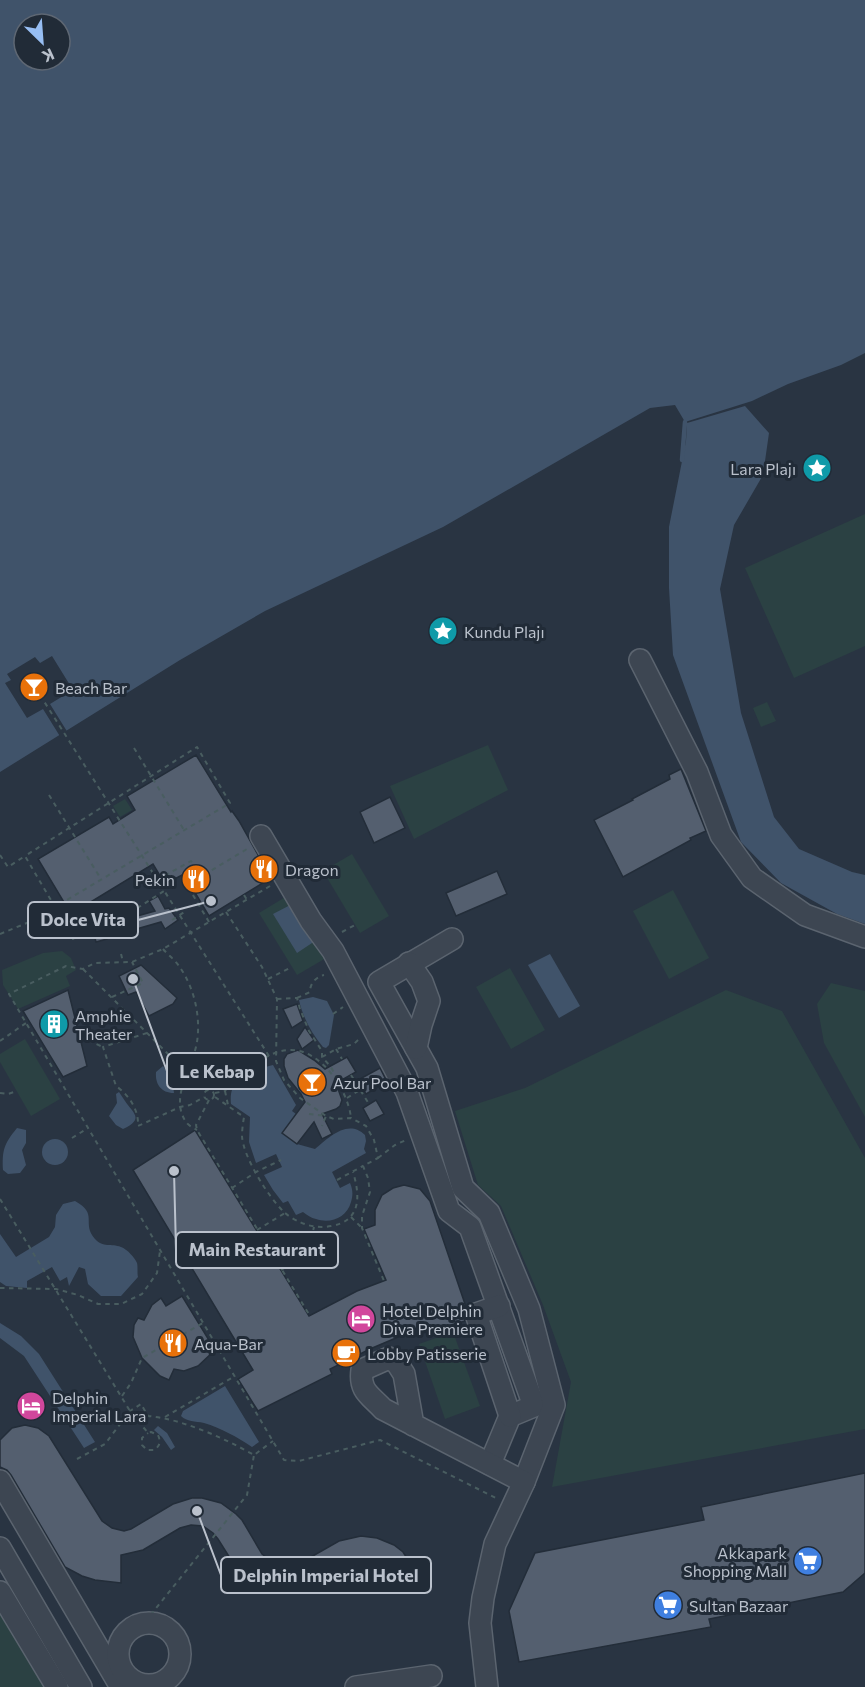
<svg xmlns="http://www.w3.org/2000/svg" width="865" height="1687" font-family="Commissioner,sans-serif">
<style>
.green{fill:#2b4143}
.water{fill:#40536a;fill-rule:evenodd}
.pier{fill:#293442}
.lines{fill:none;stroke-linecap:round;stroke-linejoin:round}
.stream{stroke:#40536a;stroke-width:4.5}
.building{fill:#545f6f;stroke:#232d39;stroke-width:1.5}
.minor-casing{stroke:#5b646f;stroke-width:24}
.path{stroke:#495d60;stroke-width:2;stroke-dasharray:4.5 4.5;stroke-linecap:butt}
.minor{stroke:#3d4652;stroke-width:21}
.labels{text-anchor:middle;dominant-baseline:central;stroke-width:6;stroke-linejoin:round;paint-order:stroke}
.poi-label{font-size:16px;fill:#bac1cc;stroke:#212b37;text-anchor:start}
.leader{fill:none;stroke:#bac1cc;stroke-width:2}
.callout-dot{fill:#bac1cc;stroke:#212b37;stroke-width:2}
.callout{fill:#212b37;stroke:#bac1cc;stroke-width:2}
.callout-label{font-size:18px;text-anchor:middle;font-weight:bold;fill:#bac1cc}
</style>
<rect width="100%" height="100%" fill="#293442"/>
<!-- green -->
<g class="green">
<path d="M865,514V646L794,678L745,568Z"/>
<path d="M767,702L776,721L761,727L753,708Z"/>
<path d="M488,745L508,790L414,839L390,786Z"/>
<path d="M125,799L132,810L120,817L113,806Z"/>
<path d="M352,854L389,916L360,933L323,871Z"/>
<path d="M673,890L709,958L669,979L633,911Z"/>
<path d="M287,896L326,958L297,975L259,913Z"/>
<path d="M62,951L71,958L76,970L66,976L70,986L18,1009L3,985L2,970L43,953Z"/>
<path d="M510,968L545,1030L511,1049L476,987Z"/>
<path d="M831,983L865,991V1117L824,1043L817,1004Z"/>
<path d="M726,990L782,1011L865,1158V1429L552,1487L571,1382L543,1305L501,1206L478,1185L455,1111L525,1088Z"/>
<path d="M25,1039L60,1099L31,1116L0,1062V1054Z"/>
<path d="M453,1332L480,1406L445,1419L419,1344Z"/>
<path d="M0,1596L54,1687H0Z"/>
</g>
<!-- water -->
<g class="water">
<path d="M0,0H865V353L841,365L788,384L752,401L685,422L675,405L650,408L443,527L265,611L180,660L0,772ZM24,24H60V60H24Z"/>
<path d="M745,406L769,433L763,475L734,525L720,589L741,713L774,817L799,849L852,872L865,875V924L837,914L781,883L741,842L673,655L669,588V527L686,441L687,423Z"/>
<path d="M296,902L318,939L297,953L273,914Z"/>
<path d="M550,954L580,1006L559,1018L528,965Z"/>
<path d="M313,997L327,1001L334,1015L329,1045L326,1048L323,1047C312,1034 303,1018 299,1000Z"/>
<path d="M273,1065L296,1105L292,1111L296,1114L282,1133L297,1144L315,1149C328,1138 348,1118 365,1135L366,1141L364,1149L366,1153L332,1172L340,1188L350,1183C353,1190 353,1195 351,1202C347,1218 330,1224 316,1219C311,1218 307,1215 303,1212L296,1215L288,1201L283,1203L273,1190L264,1175L282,1167L276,1154L256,1163L249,1142L250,1117L231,1104C228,1076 251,1071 273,1065Z"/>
<path d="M163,1066L169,1074L167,1081L169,1085L173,1086L174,1093C161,1093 155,1084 156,1072Z"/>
<path d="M119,1092C121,1095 123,1098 125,1101C133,1113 145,1119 123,1129L116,1125L109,1116L117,1103L116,1094Z"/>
<path d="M17,1128L26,1130V1143L22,1150L26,1165L20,1173L8,1174L3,1170C2,1150 4,1144 17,1128Z"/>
<circle cx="55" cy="1152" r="13"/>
<path d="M75,1201C99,1214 81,1223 95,1239C103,1248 111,1243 121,1247C127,1249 135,1258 137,1263C138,1267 137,1273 138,1277L121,1296H101L88,1284L85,1269L79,1267L69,1286L67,1277L60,1281L52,1267L27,1281V1288L6,1286L0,1282V1234L16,1257L49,1237L55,1227L56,1215L63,1204Z"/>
<path d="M0,1323L21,1336L39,1354L95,1442L84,1448L24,1356L0,1338Z"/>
<path d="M225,1386L259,1442L252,1447C237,1437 221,1428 204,1423C195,1421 187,1422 181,1416L183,1411Z"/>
<path d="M158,1426L167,1433L175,1447L171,1450L162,1437L154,1430Z"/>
</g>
<!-- pier -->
<path class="pier" d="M52,656L73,690L50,704L68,733L61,738L43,709L27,718L5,683L11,680L7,674L35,657L40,663Z"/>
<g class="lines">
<!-- stream -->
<path class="stream" d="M682,460L685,422"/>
</g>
<!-- building -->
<g class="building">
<path d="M196,755L231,812L232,811L239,821L271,878L209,916L184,874L165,884L153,864L71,914L38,859L109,817L113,824L135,810L127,796Z"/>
<path d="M681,769L706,831L690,838L691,840L623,877L594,820L633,800L632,799L670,779L669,775Z"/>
<path d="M390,797L405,828L374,843L360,812Z"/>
<path d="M497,871L507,894L456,916L446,893Z"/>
<path d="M158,896L165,909L169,908L178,920L165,929L161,922L133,930L130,918L155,911L149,901Z"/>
<path d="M104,927L107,939L96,942L93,930Z"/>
<path d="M141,965L177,998L173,1004L149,1016L136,992L128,995L119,976Z"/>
<path d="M68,990L87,1066L63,1077L23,1011Z"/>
<path d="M297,1004L303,1021L292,1028L283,1009Z"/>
<path d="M305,1027L314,1040L302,1049L297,1039Z"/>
<path d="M298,1050L314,1060L325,1069L347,1057L356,1072L336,1083L342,1100L340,1106L336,1109L322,1114L332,1134L322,1139L314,1122L297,1144L282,1133L305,1102L301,1094L288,1078L284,1066V1059L287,1054Z"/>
<path d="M380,1068L387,1082L366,1094L358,1080Z"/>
<path d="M376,1100L384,1114L370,1121L363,1108Z"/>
<path d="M195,1130L309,1316L357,1291L386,1280L364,1229L375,1225V1210L382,1195L393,1188L404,1185L420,1189L430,1201L466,1307L463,1312L465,1321L419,1334L417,1329L370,1349L330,1369L332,1374L258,1411L238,1379L253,1370L133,1170Z"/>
<path d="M182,1296L215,1350L198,1366L184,1371L174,1369L169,1380L160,1376L142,1358L133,1337L134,1325L138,1318L144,1320L152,1305L161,1298L166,1306Z"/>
<path d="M25,1425L38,1428L49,1436L102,1521L112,1528L124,1531L131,1529L173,1504L192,1498H202L221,1503L236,1514L242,1520L262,1554L275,1564L282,1567L297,1565L339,1541L361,1536L377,1538L394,1545L403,1552L410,1563L380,1577L375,1570L368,1564L357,1562L351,1563L296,1591L287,1593L269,1592L260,1589L245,1580L240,1574L218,1539L213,1533L203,1526L191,1525L180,1528L143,1550L121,1555V1583L95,1580L82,1576L65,1567L11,1475L7,1470L0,1467V1440L12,1428Z"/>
<path d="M865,1473V1573L843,1592L709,1619L711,1627L519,1662L509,1611L535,1553L704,1520L701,1507Z"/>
</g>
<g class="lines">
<!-- minor casing -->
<g class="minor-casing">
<g id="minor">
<path d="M640,660L697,772L721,835L752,878L805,915L865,937"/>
<path d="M261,836L311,921L333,951L407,1092L449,1211L470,1227L534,1406L510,1416L490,1464"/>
<path d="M452,939L379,982L427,1068L463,1188L489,1213L529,1309L554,1405L524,1482"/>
<path d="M409,963L422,982L429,1001L421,1025L416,1048"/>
<path d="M499,1306L476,1314L510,1416"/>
<path d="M413,1425L404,1374L397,1363L389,1358L362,1370C359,1391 370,1395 383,1409L524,1482L495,1544L483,1598L480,1623L487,1687"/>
<path d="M0,1481L121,1687"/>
<path d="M0,1548L81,1687"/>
<path d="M0,1592L57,1687"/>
<circle cx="149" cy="1654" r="31"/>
<path d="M356,1687L431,1676"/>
</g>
</g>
<!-- path -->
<g class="path">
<path d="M40,695L269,1056"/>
<path d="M134,748L184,830"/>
<path d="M49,795L101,879"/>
<path d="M0,855L8,867L25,856L55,907L230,803L197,747L25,856"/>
<path d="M157,880L191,861L195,866"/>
<path d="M270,886L163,949L132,962L95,963L83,969L66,966L9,994L284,1460L299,1461L380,1440L498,1499"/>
<path d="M244,895L247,900"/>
<path d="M55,907L73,939L88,930L139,907L164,891"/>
<path d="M226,912L262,967L277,999L276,1061L284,1080L300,1098L326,1116L334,1119L351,1118L366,1126L374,1140L378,1158L363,1166L368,1178L370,1192L362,1216V1228L384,1281"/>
<path d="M172,920L186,911"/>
<path d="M209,922L187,885L247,849"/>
<path d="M342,932L355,925"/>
<path d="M0,934L56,911"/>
<path d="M163,949C168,955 175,960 179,966C194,987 201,1016 197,1042C193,1067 169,1097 186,1122C188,1125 193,1128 197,1130"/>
<path d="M121,954L123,962"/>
<path d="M83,969L187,1073L207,1090"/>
<path d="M268,979L292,967"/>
<path d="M112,997L143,983L132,962"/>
<path d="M297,998L310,992C310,983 316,977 324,975"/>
<path d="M277,999L297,998L300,1009L309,1031L322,1051V1057L331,1067L336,1077"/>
<path d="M333,1014L343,1007"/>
<path d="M147,1033L103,1047L116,1086C129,1095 139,1110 138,1126L180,1107L190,1105L204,1097"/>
<path d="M80,1037L103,1047"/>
<path d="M0,1041L26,1023"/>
<path d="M336,1049L342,1059"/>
<path d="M322,1057L336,1049L354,1044L360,1038"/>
<path d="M351,1075L369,1104"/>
<circle cx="209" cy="1095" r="5"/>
<path d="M225,1091L228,1105"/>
<path d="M0,1093L8,1094L17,1091"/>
<path d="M215,1093L225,1091C234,1076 240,1072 255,1063C266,1057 277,1050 290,1050C321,1049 348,1090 351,1118"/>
<path d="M215,1097L244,1117C243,1123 242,1130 242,1136C243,1157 269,1198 284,1212C288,1216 295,1220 300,1222C310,1227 321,1228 331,1226C362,1221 360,1195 353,1172"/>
<path d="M347,1098L363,1088"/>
<path d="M209,1100L196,1125L197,1130L310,1316"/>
<path d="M309,1114L326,1116L322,1126"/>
<path d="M72,1138L88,1128"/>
<path d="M378,1158L395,1145L406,1140"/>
<path d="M337,1180L363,1166"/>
<path d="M232,1188L256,1172L281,1160"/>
<path d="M0,1199L130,1411L148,1433L151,1432L158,1435C161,1442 160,1446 154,1450H147L142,1445V1438L148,1433"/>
<path d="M351,1217L362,1228"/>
<path d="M257,1230L285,1213"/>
<path d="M281,1270L300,1259L311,1239L314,1227"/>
<path d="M0,1288L56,1289L78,1295L98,1304H121L142,1294L157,1273L160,1251"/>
<path d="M122,1396L131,1383L142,1358L203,1323"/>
<path d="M165,1417L235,1376"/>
<path d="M77,1459L105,1444L130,1411L141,1404L148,1416C182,1419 224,1438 254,1455L273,1441"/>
<path d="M145,1622L247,1495L254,1455"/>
</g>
<!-- minor -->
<use href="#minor" class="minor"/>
</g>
<!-- icons -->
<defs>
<g id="sight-disc" transform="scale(1.5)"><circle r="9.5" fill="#0f9aa8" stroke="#212b37"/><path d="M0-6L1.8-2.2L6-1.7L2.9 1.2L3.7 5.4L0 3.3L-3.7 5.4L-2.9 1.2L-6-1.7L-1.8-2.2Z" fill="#fff"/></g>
<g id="bar-disc" transform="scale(1.5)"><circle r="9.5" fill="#e8710a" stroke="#212b37"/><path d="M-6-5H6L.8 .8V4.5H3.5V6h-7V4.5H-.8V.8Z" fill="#fff"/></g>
<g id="restaurant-disc" transform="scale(1.5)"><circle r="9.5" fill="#e8710a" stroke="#212b37"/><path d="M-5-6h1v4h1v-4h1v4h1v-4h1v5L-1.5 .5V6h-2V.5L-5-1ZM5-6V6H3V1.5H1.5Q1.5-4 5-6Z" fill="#fff"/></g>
<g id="building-disc" transform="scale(1.5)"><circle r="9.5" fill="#0f9aa8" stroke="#212b37"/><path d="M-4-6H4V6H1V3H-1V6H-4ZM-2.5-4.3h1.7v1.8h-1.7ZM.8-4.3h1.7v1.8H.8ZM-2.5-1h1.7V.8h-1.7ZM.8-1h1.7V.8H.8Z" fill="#fff"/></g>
<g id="hotel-disc" transform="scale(1.5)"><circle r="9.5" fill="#d1479c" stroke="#212b37"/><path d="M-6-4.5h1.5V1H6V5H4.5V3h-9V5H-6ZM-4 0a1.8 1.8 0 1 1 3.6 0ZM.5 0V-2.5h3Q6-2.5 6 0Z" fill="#fff"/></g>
<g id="cafe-disc" transform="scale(1.5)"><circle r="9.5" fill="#e8710a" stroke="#212b37"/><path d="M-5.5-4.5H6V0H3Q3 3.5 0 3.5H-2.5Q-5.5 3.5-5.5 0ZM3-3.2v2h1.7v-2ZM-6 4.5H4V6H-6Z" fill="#fff"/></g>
<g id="supermarket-disc" transform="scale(1.5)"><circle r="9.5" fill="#3f7fe0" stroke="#212b37"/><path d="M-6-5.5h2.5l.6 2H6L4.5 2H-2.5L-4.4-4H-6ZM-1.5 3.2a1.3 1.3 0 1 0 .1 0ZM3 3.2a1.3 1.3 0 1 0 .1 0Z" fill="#fff"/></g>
</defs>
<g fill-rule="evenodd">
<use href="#sight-disc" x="817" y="468"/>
<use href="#sight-disc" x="443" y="631"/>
<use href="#bar-disc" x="34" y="687"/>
<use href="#restaurant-disc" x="264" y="869"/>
<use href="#restaurant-disc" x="196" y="879"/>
<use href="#building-disc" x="54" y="1024"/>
<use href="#bar-disc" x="312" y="1082"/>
<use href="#hotel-disc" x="361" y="1319"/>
<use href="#restaurant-disc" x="173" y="1343"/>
<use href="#cafe-disc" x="346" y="1353"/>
<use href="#hotel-disc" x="31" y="1406"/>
<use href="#supermarket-disc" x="808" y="1561"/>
<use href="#supermarket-disc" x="668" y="1605"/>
</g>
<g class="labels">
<!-- poi labels -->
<g class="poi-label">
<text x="796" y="468" text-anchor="end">Lara Plajı</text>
<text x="464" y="631">Kundu Plajı</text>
<text x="55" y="687">Beach Bar</text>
<text x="285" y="869">Dragon</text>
<text x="175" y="879" text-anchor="end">Pekin</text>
<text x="75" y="1015">Amphie<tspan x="75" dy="18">Theater</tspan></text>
<text x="333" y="1082">Azur Pool Bar</text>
<text x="382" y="1310">Hotel Delphin<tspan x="382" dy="18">Diva Premiere</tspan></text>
<text x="194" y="1343">Aqua-Bar</text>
<text x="367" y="1353">Lobby Patisserie</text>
<text x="52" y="1397">Delphin<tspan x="52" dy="18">Imperial Lara</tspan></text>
<text x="787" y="1552" text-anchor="end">Akkapark<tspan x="787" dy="18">Shopping Mall</tspan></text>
<text x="689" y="1605">Sultan Bazaar</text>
</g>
</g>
<!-- callouts -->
<path class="leader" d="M211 901L138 920M133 979L167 1071M174 1171L176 1250M197 1511L221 1575"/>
<g class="callout-dot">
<circle cx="211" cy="901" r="6"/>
<circle cx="133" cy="979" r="6"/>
<circle cx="174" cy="1171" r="6"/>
<circle cx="197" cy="1511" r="6"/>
</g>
<g class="callout">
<rect x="28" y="902" width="110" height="36" rx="6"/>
<rect x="167" y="1053" width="99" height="36" rx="6"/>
<rect x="176" y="1232" width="162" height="36" rx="6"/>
<rect x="221" y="1557" width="210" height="36" rx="6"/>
</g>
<g class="callout-label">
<text x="83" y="926">Dolce Vita</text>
<text x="217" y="1078">Le Kebap</text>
<text x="257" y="1256">Main Restaurant</text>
<text x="326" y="1582">Delphin Imperial Hotel</text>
</g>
<!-- north arrow -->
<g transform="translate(42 42) rotate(155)"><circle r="28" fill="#212b37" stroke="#5e6773" stroke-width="1.5"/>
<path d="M0-4.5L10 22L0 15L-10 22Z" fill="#97bef3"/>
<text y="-9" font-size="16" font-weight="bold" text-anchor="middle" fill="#bac1cc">K</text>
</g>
</svg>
